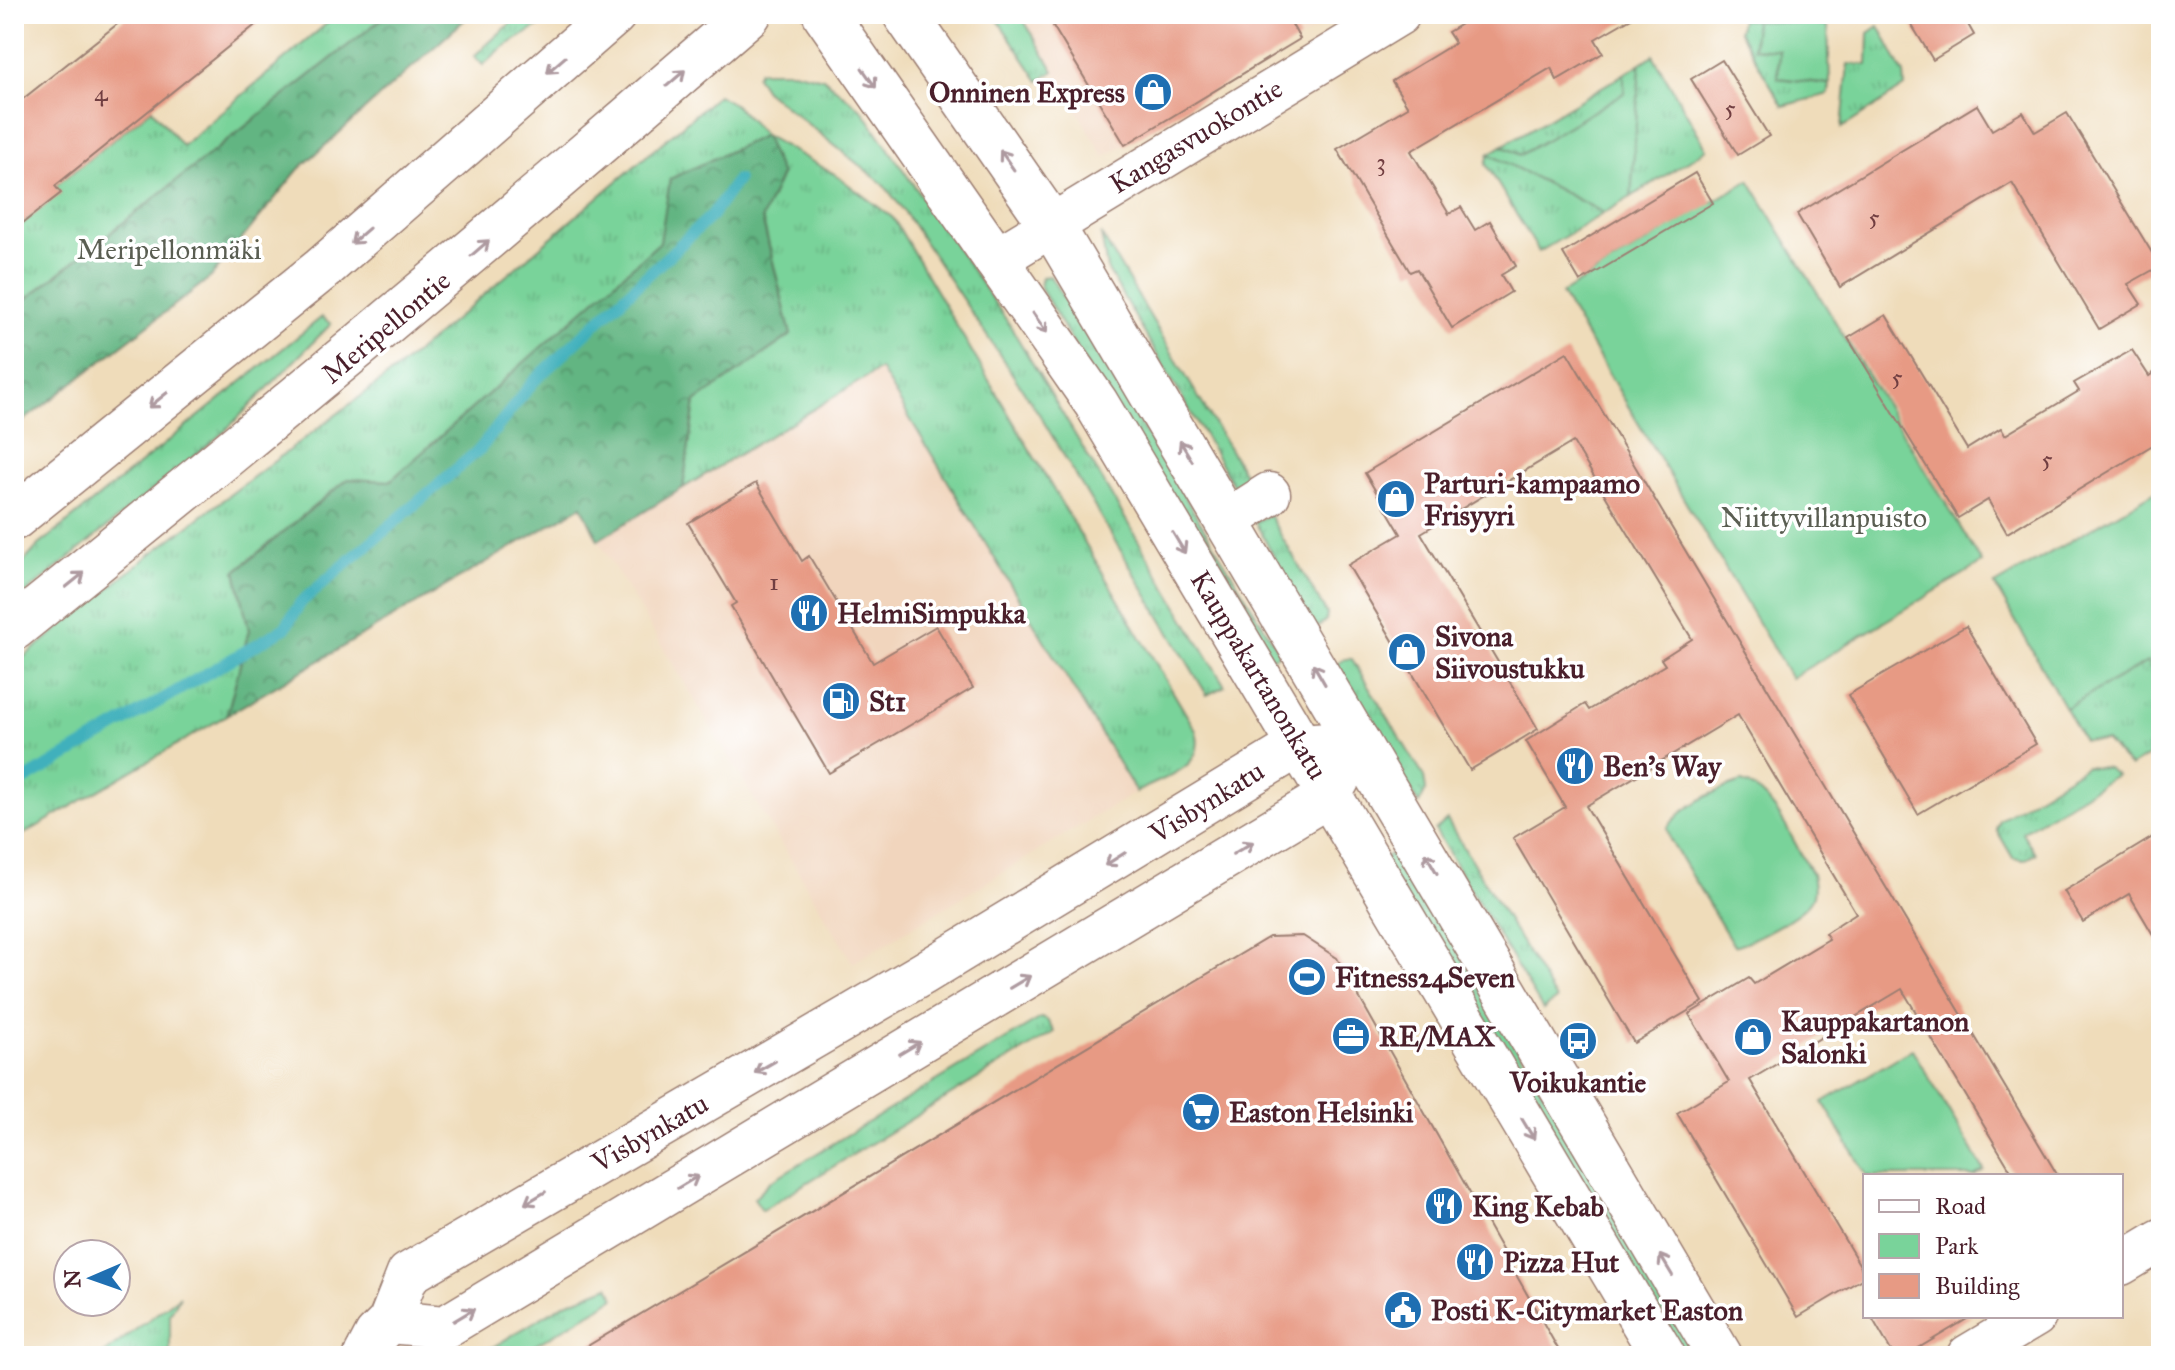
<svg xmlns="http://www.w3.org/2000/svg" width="2175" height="1370" font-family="'IM FELL Great Primer',serif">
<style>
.built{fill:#f1d5bd}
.grass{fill:url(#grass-tufts);stroke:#627962;stroke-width:2}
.forest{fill:url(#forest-crowns);stroke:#566a56;stroke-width:2}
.park{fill:#79d39a;stroke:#627962;stroke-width:2}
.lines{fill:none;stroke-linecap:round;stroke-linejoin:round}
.stream{stroke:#40b0bc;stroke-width:12}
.building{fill:#e79a84}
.minor-casing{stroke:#9c7e72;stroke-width:45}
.major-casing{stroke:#9c7e72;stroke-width:47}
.minor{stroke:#fff;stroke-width:42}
.major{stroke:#fff;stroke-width:44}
.oneway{stroke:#ae9aa0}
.labels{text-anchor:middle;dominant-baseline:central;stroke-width:7;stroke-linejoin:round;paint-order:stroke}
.number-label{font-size:24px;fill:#713e41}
.poi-label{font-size:28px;font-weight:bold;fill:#4a1f2b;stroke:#fff;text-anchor:start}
.street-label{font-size:28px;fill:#4a1f2b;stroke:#fff}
.park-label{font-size:28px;fill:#5a5e52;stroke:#fff}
</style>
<defs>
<pattern id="grass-tufts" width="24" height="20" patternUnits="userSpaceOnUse" patternTransform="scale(2)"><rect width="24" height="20" fill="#79d39a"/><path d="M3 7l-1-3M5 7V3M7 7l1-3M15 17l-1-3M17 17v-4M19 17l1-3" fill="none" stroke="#6ab585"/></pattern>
<pattern id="forest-crowns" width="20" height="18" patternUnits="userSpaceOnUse" patternTransform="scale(2)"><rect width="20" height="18" fill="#62b582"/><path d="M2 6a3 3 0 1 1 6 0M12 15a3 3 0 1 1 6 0" fill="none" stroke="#53936b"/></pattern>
</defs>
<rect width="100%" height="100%" fill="#fff"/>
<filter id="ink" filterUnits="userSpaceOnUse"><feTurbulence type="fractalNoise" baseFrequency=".0125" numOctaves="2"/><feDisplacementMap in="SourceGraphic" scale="16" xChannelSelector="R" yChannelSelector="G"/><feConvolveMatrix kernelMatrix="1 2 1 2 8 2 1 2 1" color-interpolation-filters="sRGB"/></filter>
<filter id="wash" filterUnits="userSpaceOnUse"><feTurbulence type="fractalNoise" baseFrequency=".006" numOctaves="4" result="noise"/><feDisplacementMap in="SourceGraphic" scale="32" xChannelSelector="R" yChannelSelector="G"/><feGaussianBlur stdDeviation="1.8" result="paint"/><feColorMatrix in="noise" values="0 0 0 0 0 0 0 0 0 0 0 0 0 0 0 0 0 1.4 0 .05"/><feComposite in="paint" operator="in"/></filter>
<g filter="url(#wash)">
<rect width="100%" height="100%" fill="#efdcba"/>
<!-- built -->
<g class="built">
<path d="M1020,14H1342L1104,157Z"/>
<path d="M880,369L1136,792L853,963L598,540Z"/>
</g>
<!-- grass -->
<g class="grass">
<path d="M338,14H388L14,309V230L60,193L55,186L152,109L182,146Z"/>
<path d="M521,14H560L502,48L483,65L474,56Z"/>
<path d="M994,14H1020L1054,71L1039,81Z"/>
<path d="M1741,19L1755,20L1753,48L1779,50L1778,78L1830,84L1829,94L1783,106L1739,31Z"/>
<path d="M1879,26L1904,74L1905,87L1842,128L1848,64L1868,65L1869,33Z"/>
<path d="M1653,55L1707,149L1631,197L1640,64Z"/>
<path d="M759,71H793L823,78L862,110L1009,324L1225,686L1207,695L1039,414L901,207L883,184L765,90L756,76Z"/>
<path d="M1624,74V93L1520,155L1502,146Z"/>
<path d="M718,95L735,105L764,135L833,173L893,218L1196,731C1207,768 1165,777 1136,792L880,369L683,488L695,402L791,335L762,217L781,175L670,179L661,242L390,481L347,479L236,571L249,630L227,715L14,840V665L151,554L397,369Z"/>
<path d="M1489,154L1604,213L1539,252L1486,164Z"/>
<path d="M1101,234L1252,487L1239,495L1107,269Z"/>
<path d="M1050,276L1280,653L1263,663L1040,287L1042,277Z"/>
<path d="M322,317L331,324L224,432L14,603V573L38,546Z"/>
<path d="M1269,515L1327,614L1326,620L1315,630L1255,522Z"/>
<path d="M2161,584V748L2130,767L2106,741L2083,740L2065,708L2147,662L1999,594L1995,585Z"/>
<path d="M1345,659H1352L1424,777L1426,790L1419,804L1334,666Z"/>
<path d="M2086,766L2107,768L2116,775L2022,832L2035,854L2024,860L2013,858L1996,829L1999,820Z"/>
<path d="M1447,820L1556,1000L1543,1010L1435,830Z"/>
<path d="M1397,850L1704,1356H1674L1379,861Z"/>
<path d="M1041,1018L1047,1020L1054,1032L762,1210L754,1198L771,1181Z"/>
<path d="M609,1286L615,1298L517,1356H478L566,1303Z"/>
<path d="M180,1296L170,1314V1356H101Z"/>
</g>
<!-- forest -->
<g class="forest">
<path d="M388,14H471L298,170L211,277L14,428V309Z"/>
<path d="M764,135L781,175L762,218L791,335L695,402L683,488L598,540L582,506L227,715L249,630L236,571L348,479L390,481L660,242L670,179Z"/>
</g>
<!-- park -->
<g class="park">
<path d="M1755,20L1828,26L1830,84L1778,78L1779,50L1753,48Z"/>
<path d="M1640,64L1631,197L1604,213L1489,154L1502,146L1520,155L1624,93V74Z"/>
<path d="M1749,180L1982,563L1791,678L1561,294Z"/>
<path d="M2161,488V684L2147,662L2065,708L1995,585Z"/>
<path d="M1742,782C1777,795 1793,843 1812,874C1813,882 1816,892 1811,900C1802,916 1752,941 1734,946L1670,840L1667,828C1683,806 1716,790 1742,782Z"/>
<path d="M1912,1049L1984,1170L1974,1176H1867L1823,1102Z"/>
</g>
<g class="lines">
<!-- stream -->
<path class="stream" d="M14,786L285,628L301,602L480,449L533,382L712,215L737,180"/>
</g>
<g id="blocks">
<!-- building -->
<g class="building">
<path d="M130,14H269L55,186L61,193L14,230V106Z"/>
<path d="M1073,14H1286L1300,39L1125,145L1053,26Z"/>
<path d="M1478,14H1638L1595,39L1603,53L1557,80L1551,68L1411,151L1449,214L1461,207L1475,230L1490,221L1516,266L1501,275L1511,292L1452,328L1417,269L1410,272L1337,149L1408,107L1392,81L1455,43L1448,32Z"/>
<path d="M1905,14H1962L1974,35L1933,60Z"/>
<path d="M1722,60L1769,136L1738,155L1691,79Z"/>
<path d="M1977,105L1992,130L2023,112L2035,132L2067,113L2160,266L2128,284L2141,304L2099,329L2012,183L1840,287L1797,214Z"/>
<path d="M1695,173L1713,203L1580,282L1563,253Z"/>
<path d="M1886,315L1967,449L2001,428L2005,435L2079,391L2074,383L2132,350L2149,376L2161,368V440L2007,533L1988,500L1958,518L1848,338Z"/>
<path d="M1567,352L2058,1176H2014L1902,989L1750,1080L1865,1274V1277L1798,1317L1677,1113L1729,1082L1689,1014L1749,978L1754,984L1829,939L1825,933L1856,913L1738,715L1586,806L1703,1002L1634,1043L1513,838L1565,807L1526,741L1585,704L1589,710L1665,665L1661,659L1692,639L1573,442L1421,533L1538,729L1470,770L1348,565L1401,534L1365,473Z"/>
<path d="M756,483L802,561L809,556L873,663L936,626L973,688L829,773L731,606L736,603L688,523Z"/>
<path d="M1966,626L2036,744L1918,814L1848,695Z"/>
<path d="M2161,832V948L2129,894L2083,922L2064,891Z"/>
<path d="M1303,936L1337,958L1562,1356H571L1269,937Z"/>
<path d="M1871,1316H1972L1905,1356H1894Z"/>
</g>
</g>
</g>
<g filter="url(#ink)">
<use href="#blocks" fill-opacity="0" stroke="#9c7e72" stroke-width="2"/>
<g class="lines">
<!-- minor casing -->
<g class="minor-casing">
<g id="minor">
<path d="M995,260L1399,14"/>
<path d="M1227,521L1269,494"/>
<path d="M2121,1264L2161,1240"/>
<path d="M389,1322L445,1327L1330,795L1347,764"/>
<path d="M365,1356L376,1335L389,1322L408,1274L924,973L1300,745L1358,741"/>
<path d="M1968,1356L2035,1316"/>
</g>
</g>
<!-- major casing -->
<g class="major-casing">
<g id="major">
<path d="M825,14L1096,403L1663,1356"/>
<path d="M905,14L1051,224L1720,1356"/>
<path d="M14,518L322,269L614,14"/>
<path d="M14,628C263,428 507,224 749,14"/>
</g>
</g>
<!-- minor -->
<use href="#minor" class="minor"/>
<!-- major -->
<use href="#major" class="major"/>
</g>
<!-- one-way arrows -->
<defs><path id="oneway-shaft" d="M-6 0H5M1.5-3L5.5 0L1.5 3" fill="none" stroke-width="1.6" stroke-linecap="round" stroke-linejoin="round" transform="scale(2)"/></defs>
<g class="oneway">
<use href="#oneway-shaft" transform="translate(556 65) rotate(139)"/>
<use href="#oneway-shaft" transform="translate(676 78) rotate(-41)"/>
<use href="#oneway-shaft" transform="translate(869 78) rotate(55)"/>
<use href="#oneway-shaft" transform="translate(1007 160) rotate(-125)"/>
<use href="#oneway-shaft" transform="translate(360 236) rotate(139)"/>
<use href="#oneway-shaft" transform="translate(480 248) rotate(-41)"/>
<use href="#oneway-shaft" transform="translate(1040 323) rotate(55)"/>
<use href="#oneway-shaft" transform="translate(158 400) rotate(141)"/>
<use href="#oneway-shaft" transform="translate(1186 451) rotate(-121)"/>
<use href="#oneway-shaft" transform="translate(1179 543) rotate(59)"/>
<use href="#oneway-shaft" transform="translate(75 580) rotate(-39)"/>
<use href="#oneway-shaft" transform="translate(1319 674) rotate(-120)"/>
<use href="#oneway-shaft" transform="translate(1243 848) rotate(-31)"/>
<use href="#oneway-shaft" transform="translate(1115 859) rotate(148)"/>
<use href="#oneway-shaft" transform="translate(1431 863) rotate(-120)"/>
<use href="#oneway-shaft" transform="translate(1020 982) rotate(-31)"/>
<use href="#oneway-shaft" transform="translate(910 1048) rotate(-31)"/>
<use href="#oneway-shaft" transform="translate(765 1067) rotate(150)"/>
<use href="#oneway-shaft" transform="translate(1528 1129) rotate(59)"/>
<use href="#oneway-shaft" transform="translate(688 1182) rotate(-31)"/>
<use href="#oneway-shaft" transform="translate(535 1198) rotate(149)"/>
<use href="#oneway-shaft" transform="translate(1666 1265) rotate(-121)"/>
<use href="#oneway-shaft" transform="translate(464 1315) rotate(-31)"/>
</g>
</g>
<!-- icons -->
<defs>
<g id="shop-disc" transform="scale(2)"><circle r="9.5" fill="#1f6fb2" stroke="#fff"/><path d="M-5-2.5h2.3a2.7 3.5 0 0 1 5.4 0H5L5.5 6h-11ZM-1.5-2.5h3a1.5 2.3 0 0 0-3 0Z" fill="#fff"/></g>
<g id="restaurant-disc" transform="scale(2)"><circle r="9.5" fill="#1f6fb2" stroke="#fff"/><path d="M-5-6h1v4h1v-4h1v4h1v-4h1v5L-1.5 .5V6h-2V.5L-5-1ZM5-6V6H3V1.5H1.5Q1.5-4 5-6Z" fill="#fff"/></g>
<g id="fuel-disc" transform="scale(2)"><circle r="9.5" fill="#1f6fb2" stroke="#fff"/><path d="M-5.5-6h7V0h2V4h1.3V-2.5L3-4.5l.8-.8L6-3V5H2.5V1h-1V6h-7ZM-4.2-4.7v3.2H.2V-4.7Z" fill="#fff"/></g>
<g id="stadium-disc" transform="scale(2)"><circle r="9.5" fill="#1f6fb2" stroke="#fff"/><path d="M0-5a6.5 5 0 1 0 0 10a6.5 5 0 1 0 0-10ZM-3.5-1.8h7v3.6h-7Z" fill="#fff"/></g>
<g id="office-disc" transform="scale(2)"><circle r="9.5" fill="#1f6fb2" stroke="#fff"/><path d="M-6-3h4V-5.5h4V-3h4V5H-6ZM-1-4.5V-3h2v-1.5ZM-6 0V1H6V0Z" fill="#fff"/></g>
<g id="bus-disc" transform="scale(2)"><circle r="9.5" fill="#1f6fb2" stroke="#fff"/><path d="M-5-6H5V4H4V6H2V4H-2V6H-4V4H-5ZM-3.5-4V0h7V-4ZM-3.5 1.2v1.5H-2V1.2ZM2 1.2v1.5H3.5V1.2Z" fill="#fff"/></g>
<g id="supermarket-disc" transform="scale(2)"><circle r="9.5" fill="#1f6fb2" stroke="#fff"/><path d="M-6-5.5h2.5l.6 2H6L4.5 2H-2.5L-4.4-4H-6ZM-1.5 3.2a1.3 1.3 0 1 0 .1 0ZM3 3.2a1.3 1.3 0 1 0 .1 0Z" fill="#fff"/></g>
<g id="civic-disc" transform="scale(2)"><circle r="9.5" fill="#1f6fb2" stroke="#fff"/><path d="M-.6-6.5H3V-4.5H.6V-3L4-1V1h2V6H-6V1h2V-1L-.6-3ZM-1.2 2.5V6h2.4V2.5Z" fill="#fff"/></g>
</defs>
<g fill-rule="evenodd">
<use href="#shop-disc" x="1153" y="92"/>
<use href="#shop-disc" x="1396" y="499"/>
<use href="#restaurant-disc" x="809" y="613"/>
<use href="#shop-disc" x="1407" y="652"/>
<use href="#fuel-disc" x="841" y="701"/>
<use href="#restaurant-disc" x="1575" y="766"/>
<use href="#stadium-disc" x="1307" y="977"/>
<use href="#office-disc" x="1351" y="1036"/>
<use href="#shop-disc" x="1753" y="1037"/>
<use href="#bus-disc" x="1578" y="1041"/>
<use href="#supermarket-disc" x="1201" y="1112"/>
<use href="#restaurant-disc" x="1444" y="1206"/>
<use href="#restaurant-disc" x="1475" y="1262"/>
<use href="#civic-disc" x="1403" y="1310"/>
</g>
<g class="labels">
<!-- number labels -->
<g class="number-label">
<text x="101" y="93">4</text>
<text x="1730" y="108">5</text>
<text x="1381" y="162">3</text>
<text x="1874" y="217">5</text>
<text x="1897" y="377">5</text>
<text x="2047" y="459">5</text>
<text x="774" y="582">1</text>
</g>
<!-- poi labels -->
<g class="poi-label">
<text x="1125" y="92" text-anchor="end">Onninen Express</text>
<text x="1424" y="483">Parturi-kampaamo<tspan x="1424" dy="32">Frisyyri</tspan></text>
<text x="837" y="613">HelmiSimpukka</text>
<text x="1435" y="636">Sivona<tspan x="1435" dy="32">Siivoustukku</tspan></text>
<text x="869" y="701">St1</text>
<text x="1603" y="766">Ben's Way</text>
<text x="1335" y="977">Fitness24Seven</text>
<text x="1781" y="1021">Kauppakartanon<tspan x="1781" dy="32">Salonki</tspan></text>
<text x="1379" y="1036">RE/MAX</text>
<text x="1578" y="1082" text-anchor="middle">Voikukantie</text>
<text x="1229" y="1112">Easton Helsinki</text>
<text x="1472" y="1206">King Kebab</text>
<text x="1503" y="1262">Pizza Hut</text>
<text x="1431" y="1310">Posti K-Citymarket Easton</text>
</g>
<!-- street labels -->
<g class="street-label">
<text transform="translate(1196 136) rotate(-31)">Kangasvuokontie</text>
<text transform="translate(386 327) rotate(-40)">Meripellontie</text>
<text transform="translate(1259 675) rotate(59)">Kauppakartanonkatu</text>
<text transform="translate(1207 802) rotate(-32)">Visbynkatu</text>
<text transform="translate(650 1133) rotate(-30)">Visbynkatu</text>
</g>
<!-- park labels -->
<g class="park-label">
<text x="169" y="249">Meripellonmäki</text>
<text x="1824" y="517">Niittyvillanpuisto</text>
</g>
</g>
<!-- margin -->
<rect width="2175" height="1370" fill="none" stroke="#fff" stroke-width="48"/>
<!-- legend -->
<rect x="1863" y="1174" width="260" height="144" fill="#ffffff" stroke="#b7a5aa" stroke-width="2"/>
<rect x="1879" y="1200" width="40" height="12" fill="#ffffff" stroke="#b7a5aa" stroke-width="2"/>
<text x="1935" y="1214" font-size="24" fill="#4a1f2b">Road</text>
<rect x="1879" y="1234" width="40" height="24" fill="#79d39a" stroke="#b7a5aa" stroke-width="2"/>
<text x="1935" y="1254" font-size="24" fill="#4a1f2b">Park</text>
<rect x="1879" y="1274" width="40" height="24" fill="#e79a84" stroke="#b7a5aa" stroke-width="2"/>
<text x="1935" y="1294" font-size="24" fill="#4a1f2b">Building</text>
<!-- north arrow -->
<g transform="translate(92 1278) rotate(268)"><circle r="38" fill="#ffffff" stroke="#b7a5aa" stroke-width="2"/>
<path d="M0-6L14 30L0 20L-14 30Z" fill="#1f6fb2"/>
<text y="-12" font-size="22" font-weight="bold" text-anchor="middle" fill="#4a1f2b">N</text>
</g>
</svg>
